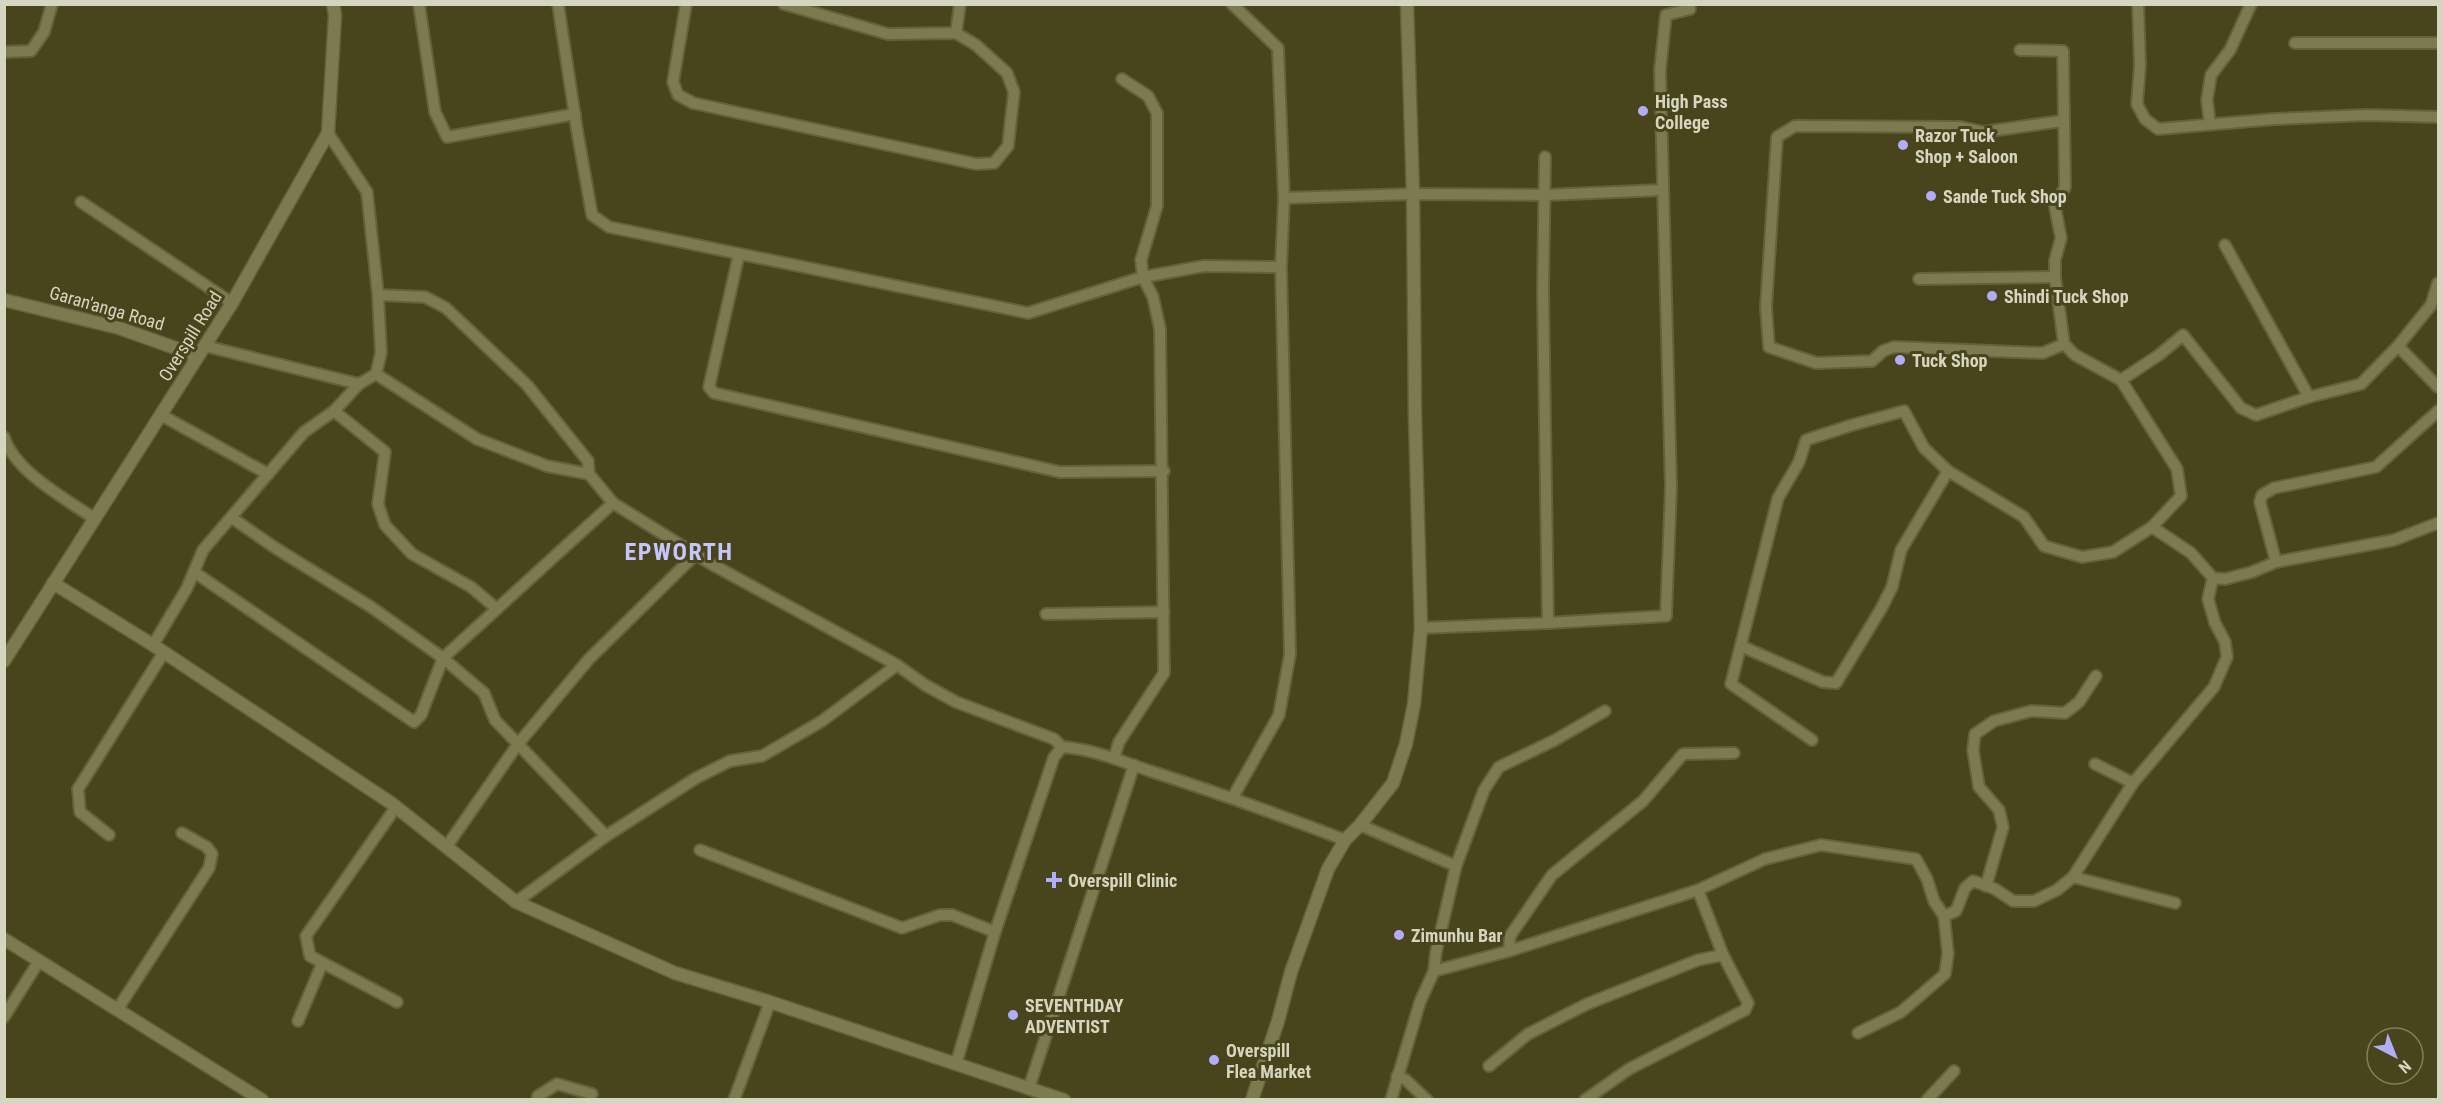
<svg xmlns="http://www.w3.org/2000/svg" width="2443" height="1104" font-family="'Roboto Condensed',sans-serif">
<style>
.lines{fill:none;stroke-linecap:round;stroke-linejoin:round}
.minor-casing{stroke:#64613d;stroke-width:14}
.tertiary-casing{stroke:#64613d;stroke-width:15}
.minor{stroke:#7c7a4f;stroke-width:10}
.tertiary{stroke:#7c7a4f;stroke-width:12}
.poi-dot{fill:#b1adfa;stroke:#48451c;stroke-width:2}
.labels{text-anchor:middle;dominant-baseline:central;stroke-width:6;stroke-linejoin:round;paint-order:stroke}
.poi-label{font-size:18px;font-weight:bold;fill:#d6d5bf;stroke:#48451c;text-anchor:start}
.street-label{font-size:18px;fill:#d6d5bf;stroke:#48451c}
.district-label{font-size:24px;font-weight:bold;letter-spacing:1.5px;fill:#c7c5fe;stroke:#48451c}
</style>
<rect width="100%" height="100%" fill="#48451c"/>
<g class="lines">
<!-- minor casing -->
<g class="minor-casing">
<g id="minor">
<path d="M419,4L435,112L447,137L575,114"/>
<path d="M558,4L577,130L592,215L609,227L1028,313L1143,277L1204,266L1281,267"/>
<path d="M686,4L673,82L678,95L693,103L976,164L994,163L1008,146L1014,92L1007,73L976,45L956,33L888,34L784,4"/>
<path d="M1232,4L1278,48L1284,198L1281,267L1290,654L1279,715L1233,797"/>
<path d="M2138,4L2140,65L2137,104L2145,119L2158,129L2275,119L2367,115L2438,117"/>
<path d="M956,33L960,4"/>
<path d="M2295,43H2438"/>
<path d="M4,52L31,51L44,32L52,4"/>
<path d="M2062,121L1983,132L1960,127L1795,126L1777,137L1766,307L1769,347L1816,363L1872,361L1883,351L1894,347L2043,353L2064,344"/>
<path d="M2210,124L2207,100L2211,75L2230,50L2251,4"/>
<path d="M328,133L367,192L378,295L381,353L376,374L477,439L547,466L589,474L613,503L713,565L897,665L925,685L956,702L1054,739L1062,747"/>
<path d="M1284,198L1413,194L1545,195L1662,190"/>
<path d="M81,202L232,303"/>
<path d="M2225,245L2309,397"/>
<path d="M739,254L709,387L714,393L1060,472L1164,471"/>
<path d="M1919,279L2055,277"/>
<path d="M378,295L425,297L446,308L527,385L588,461L589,474"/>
<path d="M205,346L359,384L376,374"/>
<path d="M2398,346L2438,387"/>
<path d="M2121,380L2159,355L2183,335L2241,408L2256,415L2309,397L2361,384L2398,346L2431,305L2438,283"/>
<path d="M334,411L385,452L378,504L385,525L412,554L471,587L497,609"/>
<path d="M161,415L268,474"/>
<path d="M4,437C15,472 66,499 95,519"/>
<path d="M232,518L277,549L371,607L443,658L484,693L495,720L606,836"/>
<path d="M2152,527L2191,553L2213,578L2225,579L2252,572L2276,562L2394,540L2438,523"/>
<path d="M2276,562L2260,502L2262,495L2274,488L2376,467L2438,411"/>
<path d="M194,572L414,722L421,715L443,658L613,503"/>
<path d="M1046,614L1164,612"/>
<path d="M1548,623L1666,616L1671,487L1660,70L1666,15L1690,9"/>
<path d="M1421,628L1548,623L1543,291L1545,157"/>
<path d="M153,645L187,588L203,550L304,432L334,411L359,384"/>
<path d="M1741,646L1823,682L1836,683L1881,609L1892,587L1901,550L1948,471"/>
<path d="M1812,740L1731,684L1778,498L1799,462L1806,440L1852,425L1904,411L1924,448L1948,471L2024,517L2044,546L2082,557L2113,552L2152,527L2181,496L2177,469L2121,380L2075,355L2064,344L2055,277V260L2061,238L2055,207L2065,187L2063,51L2020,50"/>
<path d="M1114,758L1119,742L1164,673L1160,329L1153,297L1143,277L1141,260L1157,206V113L1148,96L1122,79"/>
<path d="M2095,764L2133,783"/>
<path d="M396,807L306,936L310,956L397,1002"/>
<path d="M1360,825L1456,866"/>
<path d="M109,835L80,812L78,789L164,652"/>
<path d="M447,846L518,744L589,659L696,554"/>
<path d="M700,850L902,928L940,915H952L995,932"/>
<path d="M2073,877L2175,903"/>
<path d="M1986,886L2003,827L1999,810L1979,787L1973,750L1975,734L1994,721L2031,711L2065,713L2079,702L2096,676"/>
<path d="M516,902L606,836L696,778L730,761L762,756L822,721L897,665"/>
<path d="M1944,916L1956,911L1965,888L1973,881L1995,889L2013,901H2034L2057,890L2073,877L2133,783L2214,687L2227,657L2225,642L2215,623L2208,599L2213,578"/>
<path d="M1509,951L1510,936L1552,875L1643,801L1683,754L1734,753"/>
<path d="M1434,971L1509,951L1698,890L1765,859L1821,845L1916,859L1927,879L1934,901L1944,916L1948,954L1945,974L1901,1012L1858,1033"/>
<path d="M117,1010L209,868L212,854L207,847L182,833"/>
<path d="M4,1017L39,961"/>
<path d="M298,1021L322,964"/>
<path d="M956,1064L995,932L1054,757L1062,747C1093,749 1120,761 1150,771C1216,792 1280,815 1345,840"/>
<path d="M1489,1066L1528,1034L1587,1004L1698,960L1723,955"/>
<path d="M1397,1076L1406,1080L1427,1100"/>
<path d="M1029,1088L1134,765"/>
<path d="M537,1100L538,1096L557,1084L592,1094"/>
<path d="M734,1100L770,1002"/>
<path d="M1391,1100L1420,1002L1434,971L1436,952L1456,866L1484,790L1499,767L1555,740L1605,711"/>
<path d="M1585,1100L1629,1069L1745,1010L1748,1003L1723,955L1698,890"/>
<path d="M1927,1100L1954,1071"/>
</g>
</g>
<!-- tertiary casing -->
<g class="tertiary-casing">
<g id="tertiary">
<path d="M4,300L119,328L198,356"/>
<path d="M53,583L153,645L391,803L516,902L675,973L770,1002L1064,1100"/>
<path d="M4,661L232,303L328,133L335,15L333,4"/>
<path d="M4,939L262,1100"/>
<path d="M1252,1100L1278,1021L1291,972L1328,869L1345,840L1360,825L1393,783L1406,744L1414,704L1421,628L1415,416L1413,194L1407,4"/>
</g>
</g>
<!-- minor -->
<use href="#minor" class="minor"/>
<!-- tertiary -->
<use href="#tertiary" class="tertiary"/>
</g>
<!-- markers -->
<g class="poi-dot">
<circle cx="1643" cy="111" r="6"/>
<circle cx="1903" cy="145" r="6"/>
<circle cx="1931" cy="196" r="6"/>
<circle cx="1992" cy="296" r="6"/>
<circle cx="1900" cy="360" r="6"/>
<path d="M1051 871h6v6h6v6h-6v6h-6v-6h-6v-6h6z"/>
<circle cx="1399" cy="935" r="6"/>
<circle cx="1013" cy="1015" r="6"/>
<circle cx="1214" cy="1060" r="6"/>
</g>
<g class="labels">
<!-- poi labels -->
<g class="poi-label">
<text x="1655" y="101">High Pass<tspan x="1655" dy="21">College</tspan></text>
<text x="1915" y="135">Razor Tuck<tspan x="1915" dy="21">Shop + Saloon</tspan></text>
<text x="1943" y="196">Sande Tuck Shop</text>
<text x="2004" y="296">Shindi Tuck Shop</text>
<text x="1912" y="360">Tuck Shop</text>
<text x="1068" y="880">Overspill Clinic</text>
<text x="1411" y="935">Zimunhu Bar</text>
<text x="1025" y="1005">SEVENTHDAY<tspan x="1025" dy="21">ADVENTIST</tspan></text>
<text x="1226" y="1050">Overspill<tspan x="1226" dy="21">Flea Market</tspan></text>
</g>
<!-- street labels -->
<g class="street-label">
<text transform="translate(107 308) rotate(16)">Garan'anga Road</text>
<text transform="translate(190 336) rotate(-58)">Overspill Road</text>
</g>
<!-- district labels -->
<g class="district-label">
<text x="679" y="552">EPWORTH</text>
</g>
</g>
<!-- border -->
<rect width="2443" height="1104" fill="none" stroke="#d6d5bf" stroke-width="12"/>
<!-- north arrow -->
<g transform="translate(2395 1056) rotate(138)"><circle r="28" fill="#48451c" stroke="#817f5d" stroke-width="1.5"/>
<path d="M0-4.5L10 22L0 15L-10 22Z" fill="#b1adfa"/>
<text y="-9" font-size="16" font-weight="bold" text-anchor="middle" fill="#d6d5bf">N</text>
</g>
</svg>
